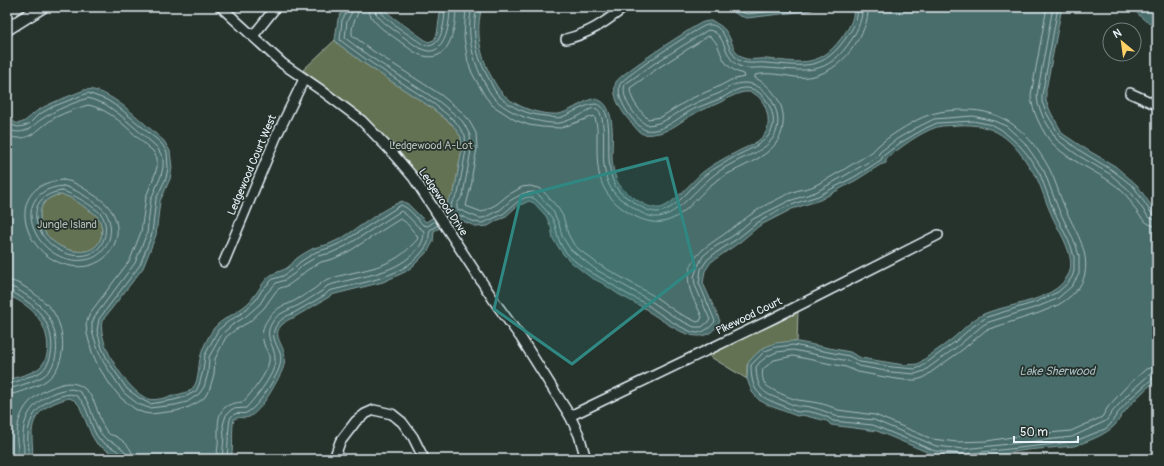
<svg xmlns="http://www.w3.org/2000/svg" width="1164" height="466" font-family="Pangolin,sans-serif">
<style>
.green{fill:#647253;stroke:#a6b2a6}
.water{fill:#496d6b;stroke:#89a2a3;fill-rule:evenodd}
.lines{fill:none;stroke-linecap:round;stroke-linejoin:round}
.shore{stroke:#a8bcc0;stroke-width:1}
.minor-casing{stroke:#e8f1f8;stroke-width:12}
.secondary-casing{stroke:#e8f1f8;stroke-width:15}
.minor{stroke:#26332d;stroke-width:9}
.secondary{stroke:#26332d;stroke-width:12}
.marked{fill:#308883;fill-opacity:0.2;stroke:#308883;stroke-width:3;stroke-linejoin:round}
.labels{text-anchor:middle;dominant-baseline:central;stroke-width:3.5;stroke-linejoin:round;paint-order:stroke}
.park-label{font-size:11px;fill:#b3beb6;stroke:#26332d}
.street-label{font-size:11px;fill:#e8f1f8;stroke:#26332d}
.water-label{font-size:12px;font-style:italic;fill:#a8bcc0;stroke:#26332d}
</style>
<rect width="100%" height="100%" fill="#26332d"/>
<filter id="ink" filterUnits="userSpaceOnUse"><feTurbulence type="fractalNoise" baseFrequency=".025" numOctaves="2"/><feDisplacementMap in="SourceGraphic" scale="8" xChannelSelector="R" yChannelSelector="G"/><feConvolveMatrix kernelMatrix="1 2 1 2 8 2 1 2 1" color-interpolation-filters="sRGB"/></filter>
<g filter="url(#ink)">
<!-- green -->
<g class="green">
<path d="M335,40L337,43L365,64L432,108L455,127L461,137L462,149L454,193L448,200L447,207L444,210C426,187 409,162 388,140C363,113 332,92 303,70Z"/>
<path d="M57,195C70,194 78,203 89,210C97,214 101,220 102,230C102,268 39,251 40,215C40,204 47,198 57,195Z"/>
<path d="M798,310L797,342C773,344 762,344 747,365V379L709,356Z"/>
</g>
<!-- water -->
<g class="water">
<path d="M345,7H381L394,18L428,42L434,40L437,34L441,7H482C475,31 480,56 492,78C495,83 498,89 502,93C515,107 539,115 558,114C567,113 582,102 592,99C617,98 612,140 612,156C612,163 613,171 616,178C619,188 628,193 637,200C643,204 652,209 660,208C673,205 692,181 703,172C712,165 724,158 735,153C745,147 756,145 764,135C774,123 765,94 749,92C737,91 725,101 714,105C707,108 700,110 694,114C682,120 672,130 659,133C654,134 648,135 643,134C639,133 636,128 634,126C624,115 610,97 616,82C620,74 689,29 701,23C705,21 709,21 713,21C717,24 722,26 725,30C732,38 733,54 743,58C751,61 759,58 767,59C805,63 821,68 845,33C850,26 855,16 853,7H1062L1046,90V101L1051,113L1063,134L1084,148L1115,166L1137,185L1157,214V380C1144,390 1132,402 1122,415C1119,419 1117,424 1113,427C1103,436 1086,442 1074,446L1027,450L989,456L965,457L934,455L877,431L831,425L827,421L802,415L797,416L768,405L759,400L752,392L747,379L748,363L754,356L763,348L775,343L793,341L850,352L861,358L904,365L918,364C929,355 941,348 952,339C963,330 973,318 986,313C1010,304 1053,301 1067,277C1079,260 1059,232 1052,216C1046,203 1042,189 1036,176C1034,173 1031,170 1029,166C1011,138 994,123 958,125C952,126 944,125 937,127C919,133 901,147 886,159V163L880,165L858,179L820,200L792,209L759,226L740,242L711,262L705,271L703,283L720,321C703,354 669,324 649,312L646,309L618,294L602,283L590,277L571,262L563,254L553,239L551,227L546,216L534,203L529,201L516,207L504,218L498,220L488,226L477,227L458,219H456L434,231L433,242L428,251L412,267L405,272L383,282L331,295L329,297L293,318C289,319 286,321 283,324C272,333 281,342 284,352C286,360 284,368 280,375C274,387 261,411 249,417C243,419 239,416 234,419C231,431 234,446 231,459H121L97,444L92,436L79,405L74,400L69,398C48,404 31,412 32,437C32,445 34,451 31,459H7V380C17,377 31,374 39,368C53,356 48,332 39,319C32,308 19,300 7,295V112L15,123C25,125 29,116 37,111C51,102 68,97 84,90C107,84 147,127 164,141L170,151L172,168L170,179L160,201L156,235L143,268L102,321C97,343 127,391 148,399C154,402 182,394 189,391C201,383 197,367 201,355C202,349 210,333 214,328C221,320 231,316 239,310C244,307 251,301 254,296C260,289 263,281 271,275C276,272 282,271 287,268C291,265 293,262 296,259C301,255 308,251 314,248C319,246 324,246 329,244C333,242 338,240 342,238C362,226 380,210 402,201L408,204L426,222L444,210L447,207L448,200L454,193L462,149L461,137L452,124L432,108L365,64L337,43L335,40L338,19ZM57,195C70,194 78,203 89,210C97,214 101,220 102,230C102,268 39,251 40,215C40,204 47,198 57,195Z"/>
<path d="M725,7H821L807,11L747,18L740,16Z"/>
<path d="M1129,7H1157V25C1147,25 1143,18 1136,12L1130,11Z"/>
</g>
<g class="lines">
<!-- shore -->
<g class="shore">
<path d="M348,7V10L342,20L340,40L367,60L434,104L455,121L465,135L466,150L458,194L452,202L450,209L444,215"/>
<path d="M353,7L352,12L347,21L345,38L369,56L437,100L458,117L463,122L470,135L471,150L463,195L457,204V209L479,218H484L495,212L500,210L511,200L524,193L534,192L540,196L553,211L559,224L562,236L570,249L595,269L651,301L676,318L694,327H702L710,320L695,285L694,277L697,268L703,256L710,250L734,235L753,219L789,201L816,192L853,171L877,157L880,152L897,139L914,129L934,119L973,116L994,121L1006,126L1024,142L1044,171L1058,208L1076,245L1079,256V274L1072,286L1057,299L1037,307L989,322L983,325L958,346L924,371L915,374L891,372L859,366L848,361L793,350L777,352L768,356L760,362L756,367C757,389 762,393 782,400C787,402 792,405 797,406C800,407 799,406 803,406C810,406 829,412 835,416L874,420L936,446L964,449L1072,437L1106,421L1113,411L1129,393L1150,374L1157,372"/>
<path d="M359,7C358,18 351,22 352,35L373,51L441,95L462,112L468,119L476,133L477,149L472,175V182L466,206L482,212L497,204L508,195L522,187L530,186L538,188L544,192L558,208L563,216L568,234L574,245L581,251L598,264L654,296L678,313L697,322L700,321L702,317C697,304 686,290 689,274C693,250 714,243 731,229C745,219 758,208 774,201C782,197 791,192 799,190C804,189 810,188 814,186C834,176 853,164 872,152C882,140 903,128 917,120C933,112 946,110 964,110C1005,109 1030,134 1049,168C1056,181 1059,195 1065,208C1074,229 1089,249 1085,273C1083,287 1070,298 1058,305L1039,313L986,330L962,350L923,378L916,380H904L890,378L858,372L846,367L793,356L774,360L763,369C762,374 762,379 765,384C768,389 792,399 798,400C811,402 826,403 838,410L875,415L932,439L957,442L987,441L1025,435L1071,431L1102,417L1108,407L1125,388L1146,369L1157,366"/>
<path d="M368,7C369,22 387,32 398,40C406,46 415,54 424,56C451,63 456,25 456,7"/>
<path d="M374,7C375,19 392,28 401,35C408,40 416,47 424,50C446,58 450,21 450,7"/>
<path d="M379,7C380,18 413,37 422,44C442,54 445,20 445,7"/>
<path d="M466,7L464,37L468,62L472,73L485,96L492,105L515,120L529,125L542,127L561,128L594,116C598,124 597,133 597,142C597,162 597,184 612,199C622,211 646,225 662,222C683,219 697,196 712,184C735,165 781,159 783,124C784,118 783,112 781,106C776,94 768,84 755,78V75C767,72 782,75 795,77C819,80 841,66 854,46C862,34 869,22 868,7"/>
<path d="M472,7C466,33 472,59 484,82C487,87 490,94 495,99C504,108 517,115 530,119C538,121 550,124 560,123C566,122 573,118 579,116C583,114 592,106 597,109C607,116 602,153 604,165C605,173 607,183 612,190C616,196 621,200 627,203C635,209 644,216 654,217C674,219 694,191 708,180C716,172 729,165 739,160C752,154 765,150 773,138C780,128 779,114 773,103C765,87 749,78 731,86C727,88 724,91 720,93C710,97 701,100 692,105C676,112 665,125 646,125C636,117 620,99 625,84L655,63L708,30C727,32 723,59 739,66C748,70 756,67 766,68C807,70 826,78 852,39C858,29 863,18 862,7"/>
<path d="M477,7C471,32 476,57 489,79C492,85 494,91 499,96C511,108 529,115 546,116C551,117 557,119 562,117C571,114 593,99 601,106C617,120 600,167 618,190C621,194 626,197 631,200C638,205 647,212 657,212C675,212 692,185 705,175C715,168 726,162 736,156C756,146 783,137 770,107C766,99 761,92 752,89C741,85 731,93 722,98C713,102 703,105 694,109C678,117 664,133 645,130C633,123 615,99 620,84C622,78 698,27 707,25C727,22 727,55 740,61C749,65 757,62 766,63C806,66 823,72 848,35C854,27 859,17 857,7"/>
<path d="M732,7L741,12L747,14L808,7"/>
<path d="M1047,7L1031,95C1031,109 1043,134 1053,144C1073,165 1106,173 1126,195C1135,206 1141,226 1157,226"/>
<path d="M1053,7L1037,95L1038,104L1043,117L1057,140L1079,156L1110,174L1130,191L1149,218L1157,220"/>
<path d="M1058,7L1042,96V102L1047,114L1060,136L1082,152L1112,170L1134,187L1152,214L1157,215"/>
<path d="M709,36C725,45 715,65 743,74L744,77L731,80L718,87L690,99L661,117L648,119C640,111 630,100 630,88L658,68Z"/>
<path d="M7,119L14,126L18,127L24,126L29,124L38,115L52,107L88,93L107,100L122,110L161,143L167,152L168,168L166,178L156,199L152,234L140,265L99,319L97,331L102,348L108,361L127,389L141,399L150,404L174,400L185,397L196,391L199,385L203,371L205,355L218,330L229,321L242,313L256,300L262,290L273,279L283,276L292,270L300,262L316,252L329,248L343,242L401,205C411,209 416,218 423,225L428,226L435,221"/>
<path d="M7,127C12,132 17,133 24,131C32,129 35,123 42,119C55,110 73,103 88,98L105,104L119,114L157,147L163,158V167L161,176L151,199L147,233L135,263L95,316L92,323V331L98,350L104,363L124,393L138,404L149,408L175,405L187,402L199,394L204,387L208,373L209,357L222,334L232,325L245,317L260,304L266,294L276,283L285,280L295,273L303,265L318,256L331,253L346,246L401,211C410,216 415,226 424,231C424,241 421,245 414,253C391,276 357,276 327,286L322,291C312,297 301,305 290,309C284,312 277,315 273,321C262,337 275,344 275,359C276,374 256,397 246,408L232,409L226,415L223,425L224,437L222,459"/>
<path d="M7,135C29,146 39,126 56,117C66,112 78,108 88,105C114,110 133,135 153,151L157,158V167L155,174L146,197L141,232L130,260L90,313L86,324L87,334L92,352L98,366L111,386L121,398L135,409L144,413L151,414L176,411L189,407L200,401L205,397L210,388L214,374L215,359L226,337L235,330L249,322L264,308L276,291L280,288L287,286L297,279L307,270L321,262L333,259L348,252L400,219C406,221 409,226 413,231C420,238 419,238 412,245C389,271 357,269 326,280C322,282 318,286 314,289C306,294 297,300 288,304C285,305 282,306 279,308C266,318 258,330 265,347C267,351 270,356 269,361C267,375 252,392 243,402C218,404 218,415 218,437C219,444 217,452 216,459"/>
<path d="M63,180C73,181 80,186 88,191C93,195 100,198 105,203C122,219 121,245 103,259C93,266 83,268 71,266C20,257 3,183 63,180Z"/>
<path d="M63,186C73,187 101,205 106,213C117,232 107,257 85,260C35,267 4,191 63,186Z"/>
<path d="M62,191C70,192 96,208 101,214C111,228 104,252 86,255C44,263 10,197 62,191Z"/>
<path d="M447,219L458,215C465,217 474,223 481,223C484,223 501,215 503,214C510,209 524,193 533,198C537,200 539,203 542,206C546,210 549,214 552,218C558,229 556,240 565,251C575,264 591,272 604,280C612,284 619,290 627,294C634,298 642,301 649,306C658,313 684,331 696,333C703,333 712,327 715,321L699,283L701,269L707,260L714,254L737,239L757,223L779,210L802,201L818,196L856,176L881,160L883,156L900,143L926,128L937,123L973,121L993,125L1002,130L1020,146L1027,154L1040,174L1053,209L1071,246L1074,257V271L1072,277L1068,283L1058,292L1036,302L987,317L972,327L955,342L921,367L915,369L892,367L860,362L849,356L793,345L776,347L765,351L751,365C751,390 758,397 781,405C786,407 793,411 798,412C800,412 802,411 804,411C813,412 826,415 833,421L873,425L935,451L964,454L1073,442L1105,429L1110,425L1117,414L1132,397L1153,378L1157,377"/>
<path d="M7,280C16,281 24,286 32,292C39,297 46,303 52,310C66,330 68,364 47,380C42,384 36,386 30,388C23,391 15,394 7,395"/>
<path d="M7,286C14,287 20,291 26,295C34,300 42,307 47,314C58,332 63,364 42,377C38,379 33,381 28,383C21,385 14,388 7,389"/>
<path d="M7,291C14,292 20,297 26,301C32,305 38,310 42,316C53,331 57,357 42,371C37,375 30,376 25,378C19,381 13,383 7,384"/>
<path d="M17,459C17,456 18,453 18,450C18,445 16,440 17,435C18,407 34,393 59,385C68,382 77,382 85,389C98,400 97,419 107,432C109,435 112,435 115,436C124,441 133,448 133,459"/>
<path d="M23,459C23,456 24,453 24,450C24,445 22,440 23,435C24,412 38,398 59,391C67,389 75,387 82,394C93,406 92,425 104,437C106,440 109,440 112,442C119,445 127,451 127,459"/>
<path d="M28,459C28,456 29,453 29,450C29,445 27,440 28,435C29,416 40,403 58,397C65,395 71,392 78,397C90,408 89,428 100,440C106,447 121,448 122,459"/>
<path d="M227,459C228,452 228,421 231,417C236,410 243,416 248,412C259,405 271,385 277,373C280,367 282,359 280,353C278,348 275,343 274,338C271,327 282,317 292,314L325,295L329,291C362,282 408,278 427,245C430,240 428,235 430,230L438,225"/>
</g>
<!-- minor casing -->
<g class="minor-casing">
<g id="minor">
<path d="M221,7L283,64L321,90L361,120L389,149L413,177L497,305L521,338L570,416L579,435L586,459"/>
<path d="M253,36L276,7"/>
<path d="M566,39C591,33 605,22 625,7"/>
<path d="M1130,93L1157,105"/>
<path d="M224,262L276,137L304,79"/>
<path d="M570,416L772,319L938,235"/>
<path d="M334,459L340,442L356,421L365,414L374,410L392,414L402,422L413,437L424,459"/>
</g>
</g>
<!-- secondary casing -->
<g class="secondary-casing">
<path id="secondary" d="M7,29L42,7"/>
</g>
<!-- minor -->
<use href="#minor" class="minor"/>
<!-- secondary -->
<use href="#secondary" class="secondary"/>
</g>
</g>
<!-- marked area -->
<path class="marked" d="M667,158L695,268L572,364L494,309L521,196Z"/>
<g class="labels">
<!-- park labels -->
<g class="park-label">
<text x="431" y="145">Ledgewood A-Lot</text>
<text x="67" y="224">Jungle Island</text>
</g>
<!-- street labels -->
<g class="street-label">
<text transform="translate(252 165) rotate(-67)">Ledgewood Court West</text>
<text transform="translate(443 202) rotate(56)">Ledgewood Drive</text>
<text transform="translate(749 316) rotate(-26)">Pikewood Court</text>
</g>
<!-- water labels -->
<g class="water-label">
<text x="1057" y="371">Lake Sherwood</text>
</g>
</g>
<!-- margin -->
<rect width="1164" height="466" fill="none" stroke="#26332d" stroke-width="24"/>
<rect x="12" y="12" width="1140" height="442" fill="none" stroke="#e8f1f8" stroke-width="1.5" filter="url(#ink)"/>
<!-- north arrow -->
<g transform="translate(1122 42) rotate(331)"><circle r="19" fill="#26332d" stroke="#747f7e"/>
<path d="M0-3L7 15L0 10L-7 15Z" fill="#ffd166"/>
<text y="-6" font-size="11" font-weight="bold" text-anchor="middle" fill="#e8f1f8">N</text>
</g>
<!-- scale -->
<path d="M1014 436v6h64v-6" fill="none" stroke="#e8f1f8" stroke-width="2"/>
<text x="1020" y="436" font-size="12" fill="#e8f1f8" stroke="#26332d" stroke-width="3" paint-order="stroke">50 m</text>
</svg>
